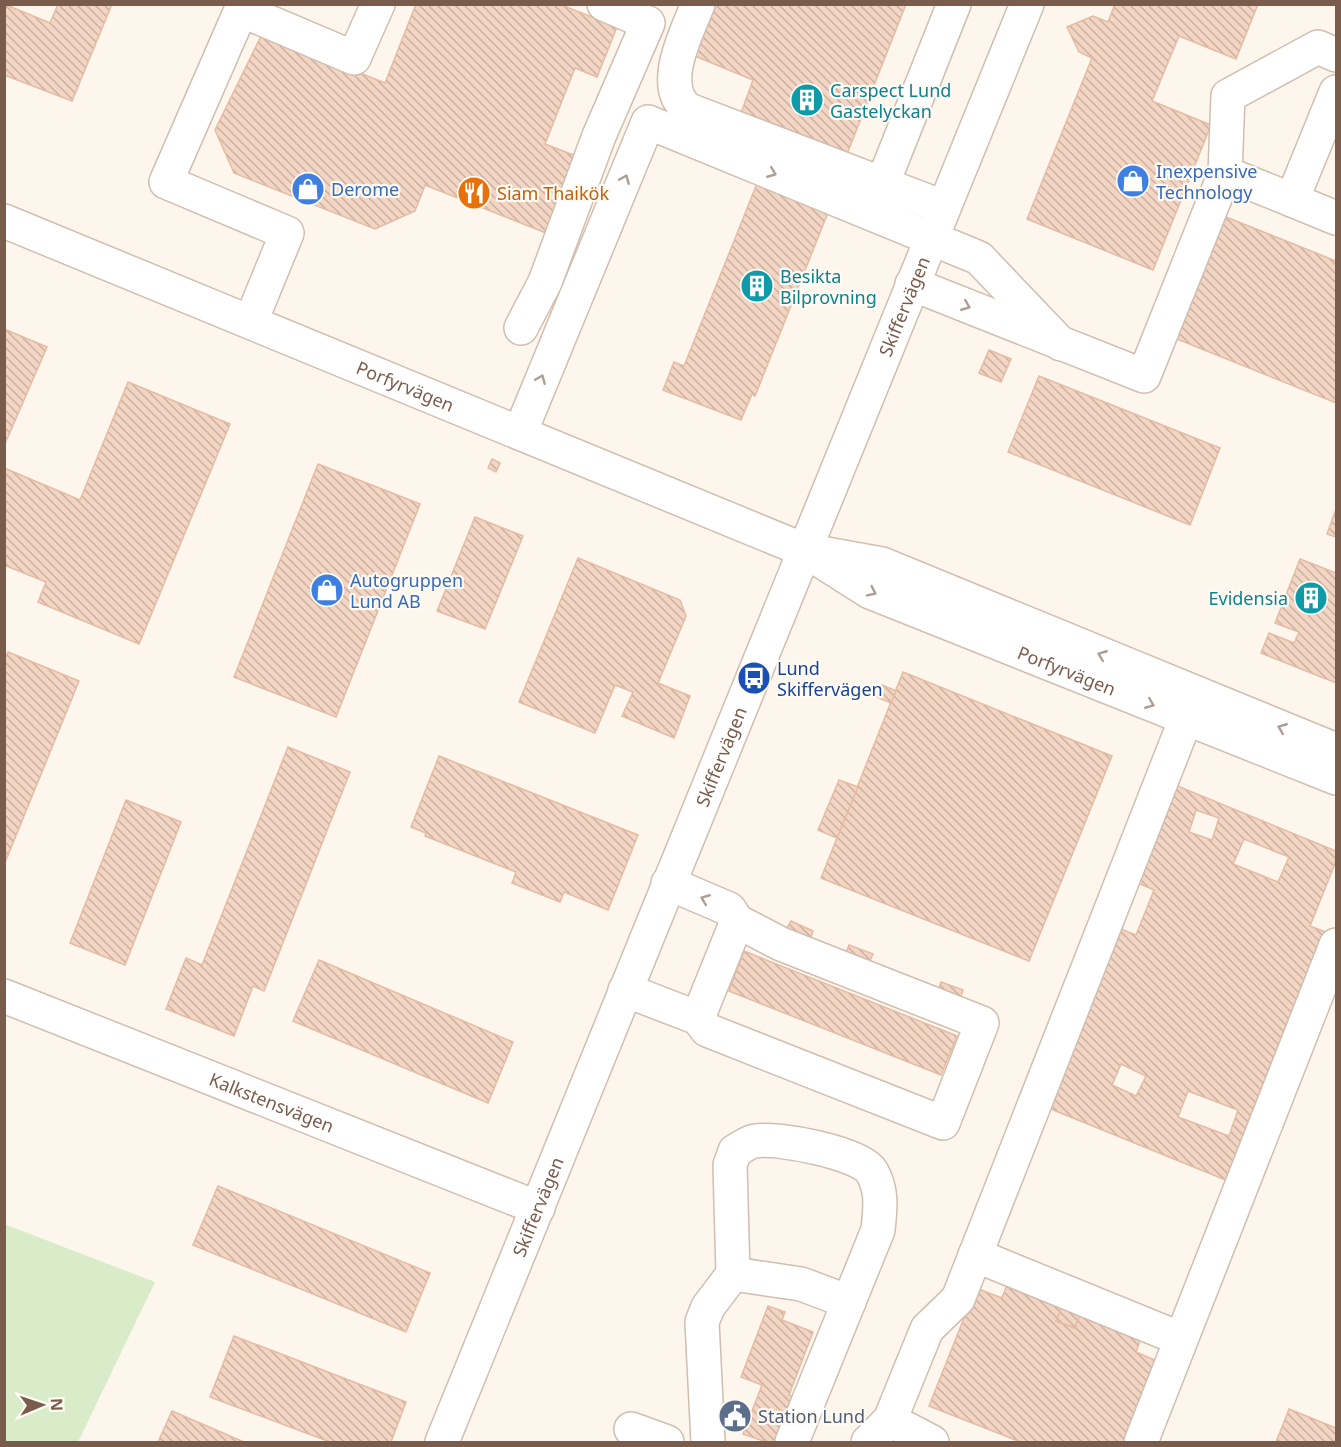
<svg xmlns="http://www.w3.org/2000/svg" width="1341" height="1447" font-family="'Noto Sans',sans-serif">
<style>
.green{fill:#d8ecc9}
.building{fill:url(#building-back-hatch);stroke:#e6bba3;stroke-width:1.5;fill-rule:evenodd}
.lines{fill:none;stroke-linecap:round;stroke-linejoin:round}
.minor-casing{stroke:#d1beb0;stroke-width:36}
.minor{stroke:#fff;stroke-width:33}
.oneway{stroke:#af9d94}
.labels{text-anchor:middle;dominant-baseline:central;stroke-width:4.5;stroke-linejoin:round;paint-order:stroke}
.culture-label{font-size:18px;fill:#0d838f;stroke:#fffaf3;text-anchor:start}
.shop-label{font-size:18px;fill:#366cbe;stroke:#fffaf3;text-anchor:start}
.food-label{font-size:18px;fill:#c56008;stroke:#fffaf3;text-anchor:start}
.street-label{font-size:18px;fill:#7a5c4d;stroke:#fffaf3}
.transit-label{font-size:18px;fill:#164399;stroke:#fffaf3;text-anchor:start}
.service-label{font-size:18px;fill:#4e5e75;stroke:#fffaf3;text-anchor:start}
</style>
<defs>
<pattern id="building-back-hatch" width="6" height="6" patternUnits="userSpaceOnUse" patternTransform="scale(1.5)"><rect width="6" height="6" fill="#f3d5c3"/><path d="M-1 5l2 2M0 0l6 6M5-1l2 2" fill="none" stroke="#cab0a1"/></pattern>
</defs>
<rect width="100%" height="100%" fill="#fdf6ec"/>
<!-- green -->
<path class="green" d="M4,1224L155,1282L78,1442H5Z"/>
<!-- building -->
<g class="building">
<path d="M4,4L50,23L58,4H112L72,101L4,75Z"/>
<path d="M416,4H559L617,27L597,77L575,68L545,144L576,156L546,233L425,185L415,211L375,229L234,173L215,130L262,34L385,83Z"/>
<path d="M715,4H906L845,159L738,121L753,80L695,56Z"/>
<path d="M1115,4H1258L1236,59L1179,36L1152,101L1211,125L1153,270L1027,219L1092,58L1079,52L1067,27L1093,16L1108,22Z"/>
<path d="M758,181L829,210L755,396L752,394L741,420L663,390L674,362L684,366Z"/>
<path d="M1226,217L1336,261V403L1177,339Z"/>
<path d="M4,329L47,347L4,446Z"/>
<path d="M989,350L1011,359L1001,382L979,373Z"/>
<path d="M1039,376L1220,448L1190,525L1008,452Z"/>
<path d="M128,382L230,424L139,644L38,602L46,582L4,565V468L80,500Z"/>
<path d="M492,459L500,463L496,472L488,468Z"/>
<path d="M318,464L420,504L336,717L234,677Z"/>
<path d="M1336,509V537L1327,534Z"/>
<path d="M475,517L523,536L485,629L437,611Z"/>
<path d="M578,558L680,600L686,616L658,683L690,696L674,738L622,716L633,692L615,685L595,733L519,702Z"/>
<path d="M1300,559L1336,573V683L1261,653L1269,633L1294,643L1299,632L1275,623Z"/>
<path d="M8,652L79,681L4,865V660Z"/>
<path d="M903,672L1112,756L1029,961L821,878Z"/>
<path d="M882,685L896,691L891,703L877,697Z"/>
<path d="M288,747L350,772L264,991L253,986L234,1036L166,1009L186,958L202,965Z"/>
<path d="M439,756L638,835L608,910L564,892L560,902L512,883L516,872L425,836L426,833L411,827Z"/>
<path d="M839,780L858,787L837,838L818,830Z"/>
<path d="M1175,785L1336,851V861L1310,926L1333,935L1233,1183L1046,1107L1118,928L1136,935L1154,890L1136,882ZM1196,810L1219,818L1212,840L1189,832ZM1244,839L1289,857L1278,882L1233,864ZM1121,1064L1146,1076L1136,1096L1112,1085ZM1188,1091L1238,1110L1229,1136L1178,1117Z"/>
<path d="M126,800L181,822L125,965L70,943Z"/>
<path d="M791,921L813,931L810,940L786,930Z"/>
<path d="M849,945L873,954L868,965L845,956Z"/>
<path d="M744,951L957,1036L941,1075L729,991Z"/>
<path d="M319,960L513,1042L488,1103L293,1021Z"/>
<path d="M941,982L963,990L960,999L938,991Z"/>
<path d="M218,1186L430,1273L406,1332L193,1245Z"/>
<path d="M1007,1285L1062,1306L1056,1321L1075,1328L1080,1314L1141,1338L1136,1352L1159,1362L1127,1442H1021L929,1406L976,1288L1002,1298Z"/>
<path d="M768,1306L785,1312L782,1320L813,1332L789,1395L802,1401L786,1442H766L743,1434L762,1385L741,1377Z"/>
<path d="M1062,1306L1080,1314L1075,1328L1056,1321Z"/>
<path d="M234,1336L406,1402L391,1442H330L210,1397Z"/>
<path d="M1289,1409L1336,1428V1442H1276Z"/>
<path d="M172,1411L244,1442H158Z"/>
</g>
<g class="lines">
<!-- minor casing -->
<g class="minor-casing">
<g id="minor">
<path d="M698,4C687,32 657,88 689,110L943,207"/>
<path d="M1225,173L1292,200L1336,92"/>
<path d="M882,185L954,4"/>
<path d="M1292,200L1336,218"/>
<path id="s1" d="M4,221L804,550L870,592L1336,778"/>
<path d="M912,284L1144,376L1225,173L1228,96L1318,47L1336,55"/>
<path d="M251,321L287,233L166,182L241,10L354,58L378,4"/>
<path d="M521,328L545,282L599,136L648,23L604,4"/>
<path d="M520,433L648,122L979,258L1061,344"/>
<path d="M821,553L882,564L1336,750"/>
<path d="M625,990L698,1018L707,1030L943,1123L982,1023L781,944L737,921L729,909L668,883"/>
<path id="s2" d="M4,996L538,1208"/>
<path d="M698,1018L737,921"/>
<path d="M975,1255L1181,1339"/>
<path d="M733,1274L801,1284L849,1302"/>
<path d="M631,1429L667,1442"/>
<path id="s3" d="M442,1442L1027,4"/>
<path d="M708,1442L702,1322L708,1307L733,1274L730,1165L735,1151C741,1148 748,1142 755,1141C777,1137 861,1153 872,1172C883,1192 880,1209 878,1230L792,1442"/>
<path d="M868,1442L890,1420"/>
<path d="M932,1442L890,1420L927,1329L958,1299L1196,693"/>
<path d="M1141,1442L1336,945"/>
</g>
</g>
<!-- minor -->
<use href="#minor" class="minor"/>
</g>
<!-- one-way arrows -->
<defs><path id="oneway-chevron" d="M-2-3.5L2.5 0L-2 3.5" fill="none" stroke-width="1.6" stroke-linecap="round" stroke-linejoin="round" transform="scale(1.5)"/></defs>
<g class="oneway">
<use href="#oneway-chevron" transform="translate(772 173) rotate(22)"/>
<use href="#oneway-chevron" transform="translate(625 179) rotate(-67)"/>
<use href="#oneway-chevron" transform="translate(966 306) rotate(22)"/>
<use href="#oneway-chevron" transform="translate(541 379) rotate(-67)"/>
<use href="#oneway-chevron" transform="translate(872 592) rotate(26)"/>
<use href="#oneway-chevron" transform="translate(1102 655) rotate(-158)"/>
<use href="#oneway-chevron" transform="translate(1150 704) rotate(22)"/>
<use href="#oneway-chevron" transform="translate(1282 728) rotate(-158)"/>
<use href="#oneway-chevron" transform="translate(705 899) rotate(-158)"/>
</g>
<!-- icons -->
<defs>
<g id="building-disc" transform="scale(1.725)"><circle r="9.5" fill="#0f9aa8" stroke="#fffaf3"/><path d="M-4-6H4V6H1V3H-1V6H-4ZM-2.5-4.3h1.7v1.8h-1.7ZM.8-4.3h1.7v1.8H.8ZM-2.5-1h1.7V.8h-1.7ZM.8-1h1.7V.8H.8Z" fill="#fff"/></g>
<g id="shop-disc" transform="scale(1.725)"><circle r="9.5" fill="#3f7fe0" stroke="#fffaf3"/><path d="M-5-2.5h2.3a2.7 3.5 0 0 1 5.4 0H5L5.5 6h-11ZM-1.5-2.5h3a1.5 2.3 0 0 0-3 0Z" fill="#fff"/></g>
<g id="restaurant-disc" transform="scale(1.725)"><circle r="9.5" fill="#e8710a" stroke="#fffaf3"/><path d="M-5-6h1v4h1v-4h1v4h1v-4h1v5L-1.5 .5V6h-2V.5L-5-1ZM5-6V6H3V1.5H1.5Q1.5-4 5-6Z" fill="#fff"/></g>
<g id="bus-disc" transform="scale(1.725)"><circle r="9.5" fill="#1a4fb4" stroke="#fffaf3"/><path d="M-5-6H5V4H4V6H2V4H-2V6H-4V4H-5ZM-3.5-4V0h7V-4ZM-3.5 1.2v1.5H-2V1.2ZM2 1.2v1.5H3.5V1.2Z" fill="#fff"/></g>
<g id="civic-disc" transform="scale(1.725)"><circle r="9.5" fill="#5c6f8a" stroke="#fffaf3"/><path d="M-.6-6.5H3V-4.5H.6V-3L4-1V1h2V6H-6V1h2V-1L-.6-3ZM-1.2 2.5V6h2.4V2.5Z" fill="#fff"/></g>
</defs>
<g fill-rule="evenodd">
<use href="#building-disc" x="807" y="100"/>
<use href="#shop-disc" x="1133" y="181"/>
<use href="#shop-disc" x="308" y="189"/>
<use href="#restaurant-disc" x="474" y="193"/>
<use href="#building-disc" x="757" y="286"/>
<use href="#shop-disc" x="327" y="590"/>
<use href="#building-disc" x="1311" y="598"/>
<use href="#bus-disc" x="754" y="678"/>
<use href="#civic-disc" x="735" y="1416"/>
</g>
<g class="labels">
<!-- culture labels -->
<g class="culture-label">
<text x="830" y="90">Carspect Lund<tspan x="830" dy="21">Gastelyckan</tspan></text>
<text x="780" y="276">Besikta<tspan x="780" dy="21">Bilprovning</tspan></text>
<text x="1288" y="598" text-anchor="end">Evidensia</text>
</g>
<!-- shop labels -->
<g class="shop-label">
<text x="1156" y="171">Inexpensive<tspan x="1156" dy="21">Technology</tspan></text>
<text x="331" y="189">Derome</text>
<text x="350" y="580">Autogruppen<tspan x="350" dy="21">Lund AB</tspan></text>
</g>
<!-- food labels -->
<g class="food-label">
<text x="497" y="193">Siam Thaikök</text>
</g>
<!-- street labels -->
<g class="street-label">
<text stroke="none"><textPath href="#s3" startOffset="1226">Skiffervägen</textPath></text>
<text stroke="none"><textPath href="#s1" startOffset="434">Porfyrvägen</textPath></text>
<text stroke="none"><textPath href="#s1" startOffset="1155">Porfyrvägen</textPath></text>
<text stroke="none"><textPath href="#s3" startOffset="740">Skiffervägen</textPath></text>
<text stroke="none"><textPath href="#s2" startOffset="288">Kalkstensvägen</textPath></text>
<text stroke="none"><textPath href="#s3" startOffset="254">Skiffervägen</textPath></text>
</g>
<!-- transit labels -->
<g class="transit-label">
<text x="777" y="668">Lund<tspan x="777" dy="21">Skiffervägen</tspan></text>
</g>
<!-- service labels -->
<g class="service-label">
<text x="758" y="1416">Station Lund</text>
</g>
</g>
<!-- border -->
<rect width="1341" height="1447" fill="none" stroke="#7a5c4d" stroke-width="12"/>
<!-- north arrow -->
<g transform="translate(42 1405) rotate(88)" stroke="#fffaf3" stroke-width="4.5" paint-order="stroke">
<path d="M0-4.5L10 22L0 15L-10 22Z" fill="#7a5c4d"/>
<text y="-9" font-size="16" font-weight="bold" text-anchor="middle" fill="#7a5c4d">N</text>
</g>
</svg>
